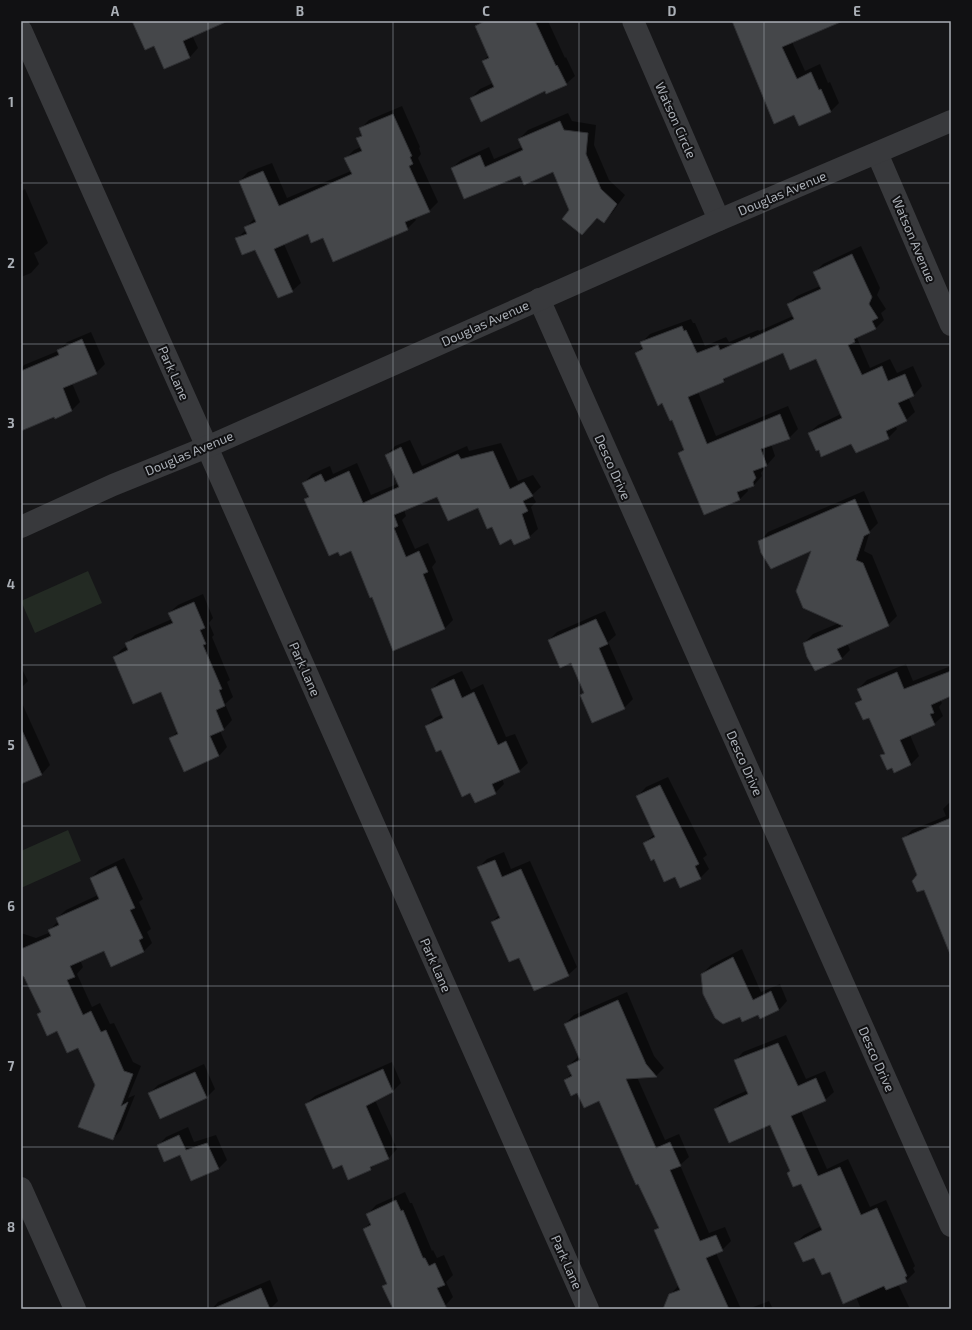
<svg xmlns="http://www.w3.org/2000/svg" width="972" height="1330" font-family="'Exo 2',sans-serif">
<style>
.green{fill:#232a23}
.shadow{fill:#0007}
.building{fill:#45474a;stroke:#303134}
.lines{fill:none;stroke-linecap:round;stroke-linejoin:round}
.minor{stroke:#38393c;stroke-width:22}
.grid{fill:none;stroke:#aaafb6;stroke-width:1;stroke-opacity:0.55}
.labels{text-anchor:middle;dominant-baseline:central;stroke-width:4;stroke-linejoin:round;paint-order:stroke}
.street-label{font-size:13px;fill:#aaafb6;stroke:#111113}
.neatline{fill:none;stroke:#aaafb6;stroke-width:1.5}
.grid-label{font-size:13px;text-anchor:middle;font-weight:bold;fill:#aaafb6}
</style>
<rect width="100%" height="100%" fill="#161618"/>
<!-- green -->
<g class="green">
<path d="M88,571L102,603L35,633L21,601Z"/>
<path d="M68,830L81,861L21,888V851Z"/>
</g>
<!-- shadow -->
<g class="shadow">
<path d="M133,21H208L192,35L198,48L190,57L164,68L154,45Z"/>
<path d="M481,21H548L565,58L566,57L575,76L566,84L545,90L471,98L480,89L493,83L483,61L489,55L476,26Z"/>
<path d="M733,21H836L792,42L805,71L820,64L828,83L830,82L839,103L830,112L795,114Z"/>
<path d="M402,106L420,147L419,148L421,154L418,158L438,202L429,211L414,217L416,220L407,229L323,236L308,233L284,244L301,283L292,291L255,248L236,239L246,230L245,228L255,218L240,181L248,172L272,163L287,198L351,171L346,158L354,150L361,147L358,138L363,133L360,129L369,120Z"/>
<path d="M568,113L572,121L596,125L594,145L609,180L625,195L612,213L604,221L597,217L582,234L553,171L521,175L452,168L461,160L489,147L494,159L522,147L519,139L528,130Z"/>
<path d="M21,189L22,191L25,189L48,243L39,251L34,253L39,264L31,273L21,277Z"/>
<path d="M861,246L880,288L877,295L886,309L881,313L884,320L875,329L857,338L870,368L890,359L897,373L913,366L922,386L914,395L908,397L915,412L906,420L895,425L897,429L888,438L852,442L819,449L809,433L818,425L841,414L816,357L783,352L728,376L723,381L698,392L716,436L788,406L798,429L789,438L771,444L775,456L767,465L763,466L764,469L761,473L762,476L754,485L747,487L748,491L740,499L705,513L679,453L684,448L673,419L636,353L643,346L641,343L650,334L691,319L693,323H695L705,346L726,337L729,342L758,330L759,331L793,316L788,304L797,296L820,286L814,273L823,264Z"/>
<path d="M91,332L105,364L96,373L72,383L80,402L72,410L55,418L54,416L21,430V369L24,365L58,351L67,342Z"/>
<path d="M410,440L422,466L467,446L469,451L501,443L518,481L533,475L541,487L532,495L536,502L531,507L538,529L529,537L512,538L492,525L478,507L437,495L404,510L406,516L402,520L415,549L428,543L436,562L432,567L453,620L445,628L393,650L373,596L351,550L305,499L309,495L304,483L312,474L330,466L333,474L357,463L371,495L399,483L386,455L395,446Z"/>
<path d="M864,491L878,523L870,531L864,551L872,555L897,616L888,625L847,643L850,650L841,659L804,643L813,634L839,623L812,549L760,541L768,532Z"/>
<path d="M203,594L213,618L209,623L214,635L212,637L230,680L227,682L233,697L225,704L232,720L224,729L220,731L227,747L219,756L171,738L178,731L161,691L114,657L122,649L127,646L126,644L135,635L172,619L169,613L178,605Z"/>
<path d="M605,611L616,635L608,642L633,699L624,708L581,695L584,692L571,662L549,640L557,632Z"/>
<path d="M906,664L913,681L951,666V695L940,700L942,703L939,707L943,716L934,724L910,735L919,756L910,765L882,756L885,752L870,716L857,703L862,698L858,689L867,680Z"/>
<path d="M21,667L28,681L21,688Z"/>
<path d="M462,671L471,690L483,684L506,737L515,734L528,763L519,771L502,779L504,784L495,793L471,792L426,726L435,718L443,714L432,689L440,681Z"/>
<path d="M21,701L50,765L42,774L21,783Z"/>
<path d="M668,777L707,855L703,858L709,869L700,878L675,876L655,858L644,843L655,834L638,796L646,787Z"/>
<path d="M951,801V922L918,876L903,839L912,830L946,816L943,809Z"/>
<path d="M504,852L511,869L530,861L577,967L568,975L519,956L492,922L500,914L479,867L487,859Z"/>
<path d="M124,858L143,899L139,902L151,929L147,932L152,943L144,951L112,966L104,949L80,960L83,967L77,974L92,1007L100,1003L110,1024L114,1023L133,1062L141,1066L128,1098L135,1095L121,1130L113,1139L96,1085L78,1047L38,1014L41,1011L26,977L21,975V933L36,938L51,932L50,930L58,921L57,918L66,910L98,895L91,878L99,870Z"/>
<path d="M742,949L761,992L780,984L787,1001L779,1010L760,1018L758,1013L715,1017L704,994L702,974L711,965Z"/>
<path d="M627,992L654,1056L664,1068L656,1076L637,1077L665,1140L679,1134L689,1157L680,1165L709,1233L725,1227L731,1241L722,1250L716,1253L741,1309H667L670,1295L679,1285L656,1230L659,1226L600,1100L578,1091L565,1080L572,1073L568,1066L579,1056L565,1024L574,1015Z"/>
<path d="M786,1035L806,1079L825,1071L834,1092L825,1100L801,1111L827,1169L848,1159L870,1207L886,1200L915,1266L913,1268L915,1272L906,1281L898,1284L910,1309H861L856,1297L831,1270L796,1243L804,1235L821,1226L802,1183L788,1173L790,1170L771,1124L715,1109L723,1101L748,1090L735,1061L743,1052Z"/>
<path d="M392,1062L401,1083L393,1091L375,1100L397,1149L389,1158L376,1163L370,1169L342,1164L306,1104L315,1096Z"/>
<path d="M204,1064L215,1089L206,1098L149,1094L158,1085Z"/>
<path d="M188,1127L194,1142L216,1135L227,1160L218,1169L158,1146L166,1137Z"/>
<path d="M405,1192L410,1203H412L432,1251L433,1250L437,1258L444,1255L453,1275L446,1282L453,1297L445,1306L437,1309H394L384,1286L387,1282L364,1229L371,1222L368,1214L376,1205Z"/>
<path d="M270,1280L278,1301L270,1309H212L218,1302Z"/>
<path d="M769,1301L773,1309H748Z"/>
</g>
<!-- building -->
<g class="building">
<path d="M132,21H228L183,41L190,58L164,69L154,46L145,50Z"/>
<path d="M485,21H535L556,66L557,65L567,85L546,94L545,91L481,122L470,98L494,87L482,61L489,58L475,26Z"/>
<path d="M732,21H843L782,47L797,79L811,72L819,90L821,89L831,112L799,126L794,115L774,124Z"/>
<path d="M393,114L412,156L410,157L413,164L409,166L430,212L405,222L408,230L333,262L323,238L311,243L308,234L274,249L293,292L278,298L255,250L242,255L235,238L247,234L244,227L256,222L239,181L263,171L279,206L352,174L344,158L362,151L356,138L362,136L359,128Z"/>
<path d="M560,121L564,130L588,133L586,154L601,189L617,204L604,223L597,218L582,235L562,219L569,210L553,172L524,185L520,176L464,199L451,168L480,155L485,167L523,150L518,139Z"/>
<path d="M852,254L872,297L869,304L878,318L872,321L876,329L854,339L855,342L848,345L862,375L882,366L888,381L905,374L914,396L898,403L907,421L886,431L889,439L856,453L851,444L821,457L819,450L816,451L808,433L842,418L816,359L790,370L783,353L723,379L724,382L688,397L707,444L780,414L790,439L761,449L767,466L753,471L756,478L753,482L754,486L737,492L740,500L704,515L678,453L684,450L672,420L670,421L662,403L658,406L635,353L643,349L640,342L682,326L684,331L686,330L697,353L718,345L720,350L750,337V339L794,319L787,304L821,289L813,272Z"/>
<path d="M82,339L97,374L63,388L72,411L55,419L54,417L21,431V371L59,355L57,350Z"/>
<path d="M401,447L413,474L458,454L461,459L493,451L510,489L524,482L533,496L523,501L528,511L522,514L530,538L514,545L511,539L500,545L492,527L487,529L478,508L448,521L437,497L394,515L398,526L394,528L406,557L419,551L428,572L423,574L445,629L393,651L372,597L370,598L351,551L340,556L338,552L329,556L304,499L309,497L302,483L321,474L325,482L349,471L363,503L399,487L385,455Z"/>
<path d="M855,499L870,533L864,536L856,560L863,563L889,626L837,649L842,659L815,671L807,657L803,643L843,626L803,608L796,591L811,551L771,569L761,553L758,541Z"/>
<path d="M194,602L205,628L200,630L206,644L203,645L222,689L219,690L225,706L216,710L224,730L210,736L219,756L184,772L169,738L178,734L161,692L133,704L113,657L128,650L125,643L173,623L168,613Z"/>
<path d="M596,619L608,644L599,648L625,709L592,723L580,695L584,693L571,663L560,668L548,640Z"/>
<path d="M951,671V696L931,705L934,713L930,714L935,725L900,740L911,765L894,773L892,768L887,770L880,755L885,754L869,718L863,720L855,703L862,700L857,689L897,672L904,689Z"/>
<path d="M454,679L462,698L474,692L498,745L506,741L520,772L492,784L496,794L475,803L470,793L462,797L441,750L436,752L425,726L443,718L431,689Z"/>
<path d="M21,728L42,775L21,784Z"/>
<path d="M660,785L699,864L695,866L701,879L680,888L675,877L664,882L654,859L651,861L643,843L655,837L636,796Z"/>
<path d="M951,818V953L950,954L924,890L917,892L912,881L917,875L902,838Z"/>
<path d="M495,860L502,877L521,869L569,976L534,991L519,958L509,962L491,922L500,918L477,867Z"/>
<path d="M116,866L135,908L130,910L143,938L139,940L144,952L111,967L104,951L70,966L75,977L67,980L83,1015L91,1011L101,1032L106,1030L124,1071L133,1074L121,1106L128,1102L113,1140L78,1127L95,1085L78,1048L67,1053L57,1031L47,1036L37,1014L41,1012L24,977L21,975V949L51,936L48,930L59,925L56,918L99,899L90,878Z"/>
<path d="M733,957L753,1000L771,991L779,1010L760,1019L758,1015L742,1022L740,1017L723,1024L715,1018L703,994L701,974Z"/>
<path d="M618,1000L646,1064L657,1077L626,1079L656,1148L670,1142L681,1166L670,1170L700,1241L716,1235L723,1251L706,1258L729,1309H663L669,1294L680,1290L654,1230L659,1228L638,1184L636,1185L599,1101L584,1108L577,1093L571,1096L564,1080L572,1076L567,1066L580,1060L564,1024Z"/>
<path d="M778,1043L798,1086L816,1078L826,1101L791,1116L818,1176L840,1167L861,1215L877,1208L907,1276L905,1277L907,1282L886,1290L884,1286L843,1304L830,1272L822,1275L814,1258L803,1262L794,1243L822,1230L801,1184L793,1187L787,1173L790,1171L770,1125L729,1143L714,1109L748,1094L734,1060Z"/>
<path d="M383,1069L393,1092L366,1106L389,1159L370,1167L371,1170L348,1180L342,1165L333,1169L305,1104Z"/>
<path d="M195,1072L207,1098L160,1119L148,1093Z"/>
<path d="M179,1135L186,1150L207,1143L219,1169L191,1181L180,1155L164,1162L157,1145Z"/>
<path d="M396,1200L401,1211L403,1210L423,1258H425L429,1266L435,1263L445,1285L437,1288L447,1309H393L382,1286L387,1284L363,1229L371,1225L366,1214Z"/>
<path d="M261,1288L270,1309H212Z"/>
</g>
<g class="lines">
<!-- minor -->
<g class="minor">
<path d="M633,21L719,220"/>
<path d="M21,30L207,447L588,1309"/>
<path d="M877,153L951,325"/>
<path d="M539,299L951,1226"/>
<path d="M21,527L113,485L207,447L719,220L951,121"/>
<path d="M21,1188L75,1309"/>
</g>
</g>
<!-- grid -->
<path class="grid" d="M208,21V1309M393,21V1309M579,21V1309M764,21V1309M21,183H951M21,344H951M21,504H951M21,665H951M21,826H951M21,986H951M21,1147H951"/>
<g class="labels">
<!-- street labels -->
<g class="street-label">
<text transform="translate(676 120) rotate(66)">Watson Circle</text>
<text transform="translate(782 193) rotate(-23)">Douglas Avenue</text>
<text transform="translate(914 239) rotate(67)">Watson Avenue</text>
<text transform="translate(485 323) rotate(-24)">Douglas Avenue</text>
<text transform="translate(174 373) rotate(66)">Park Lane</text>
<text transform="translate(189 453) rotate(-23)">Douglas Avenue</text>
<text transform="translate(613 467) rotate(66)">Desco Drive</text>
<text transform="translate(305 669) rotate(66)">Park Lane</text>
<text transform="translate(745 763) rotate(66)">Desco Drive</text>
<text transform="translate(436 965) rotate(66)">Park Lane</text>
<text transform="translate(877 1059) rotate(66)">Desco Drive</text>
<text transform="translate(567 1262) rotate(66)">Park Lane</text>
</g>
</g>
<!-- border -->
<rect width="972" height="1330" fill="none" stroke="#111113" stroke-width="44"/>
<rect x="22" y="22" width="928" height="1286" class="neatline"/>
<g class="grid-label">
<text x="115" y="16">A</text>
<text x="300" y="16">B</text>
<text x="486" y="16">C</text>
<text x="672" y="16">D</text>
<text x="857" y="16">E</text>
<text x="11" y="107">1</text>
<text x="11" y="268">2</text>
<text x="11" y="428">3</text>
<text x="11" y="589">4</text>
<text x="11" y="750">5</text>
<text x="11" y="911">6</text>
<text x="11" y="1071">7</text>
<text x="11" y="1232">8</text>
</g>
</svg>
